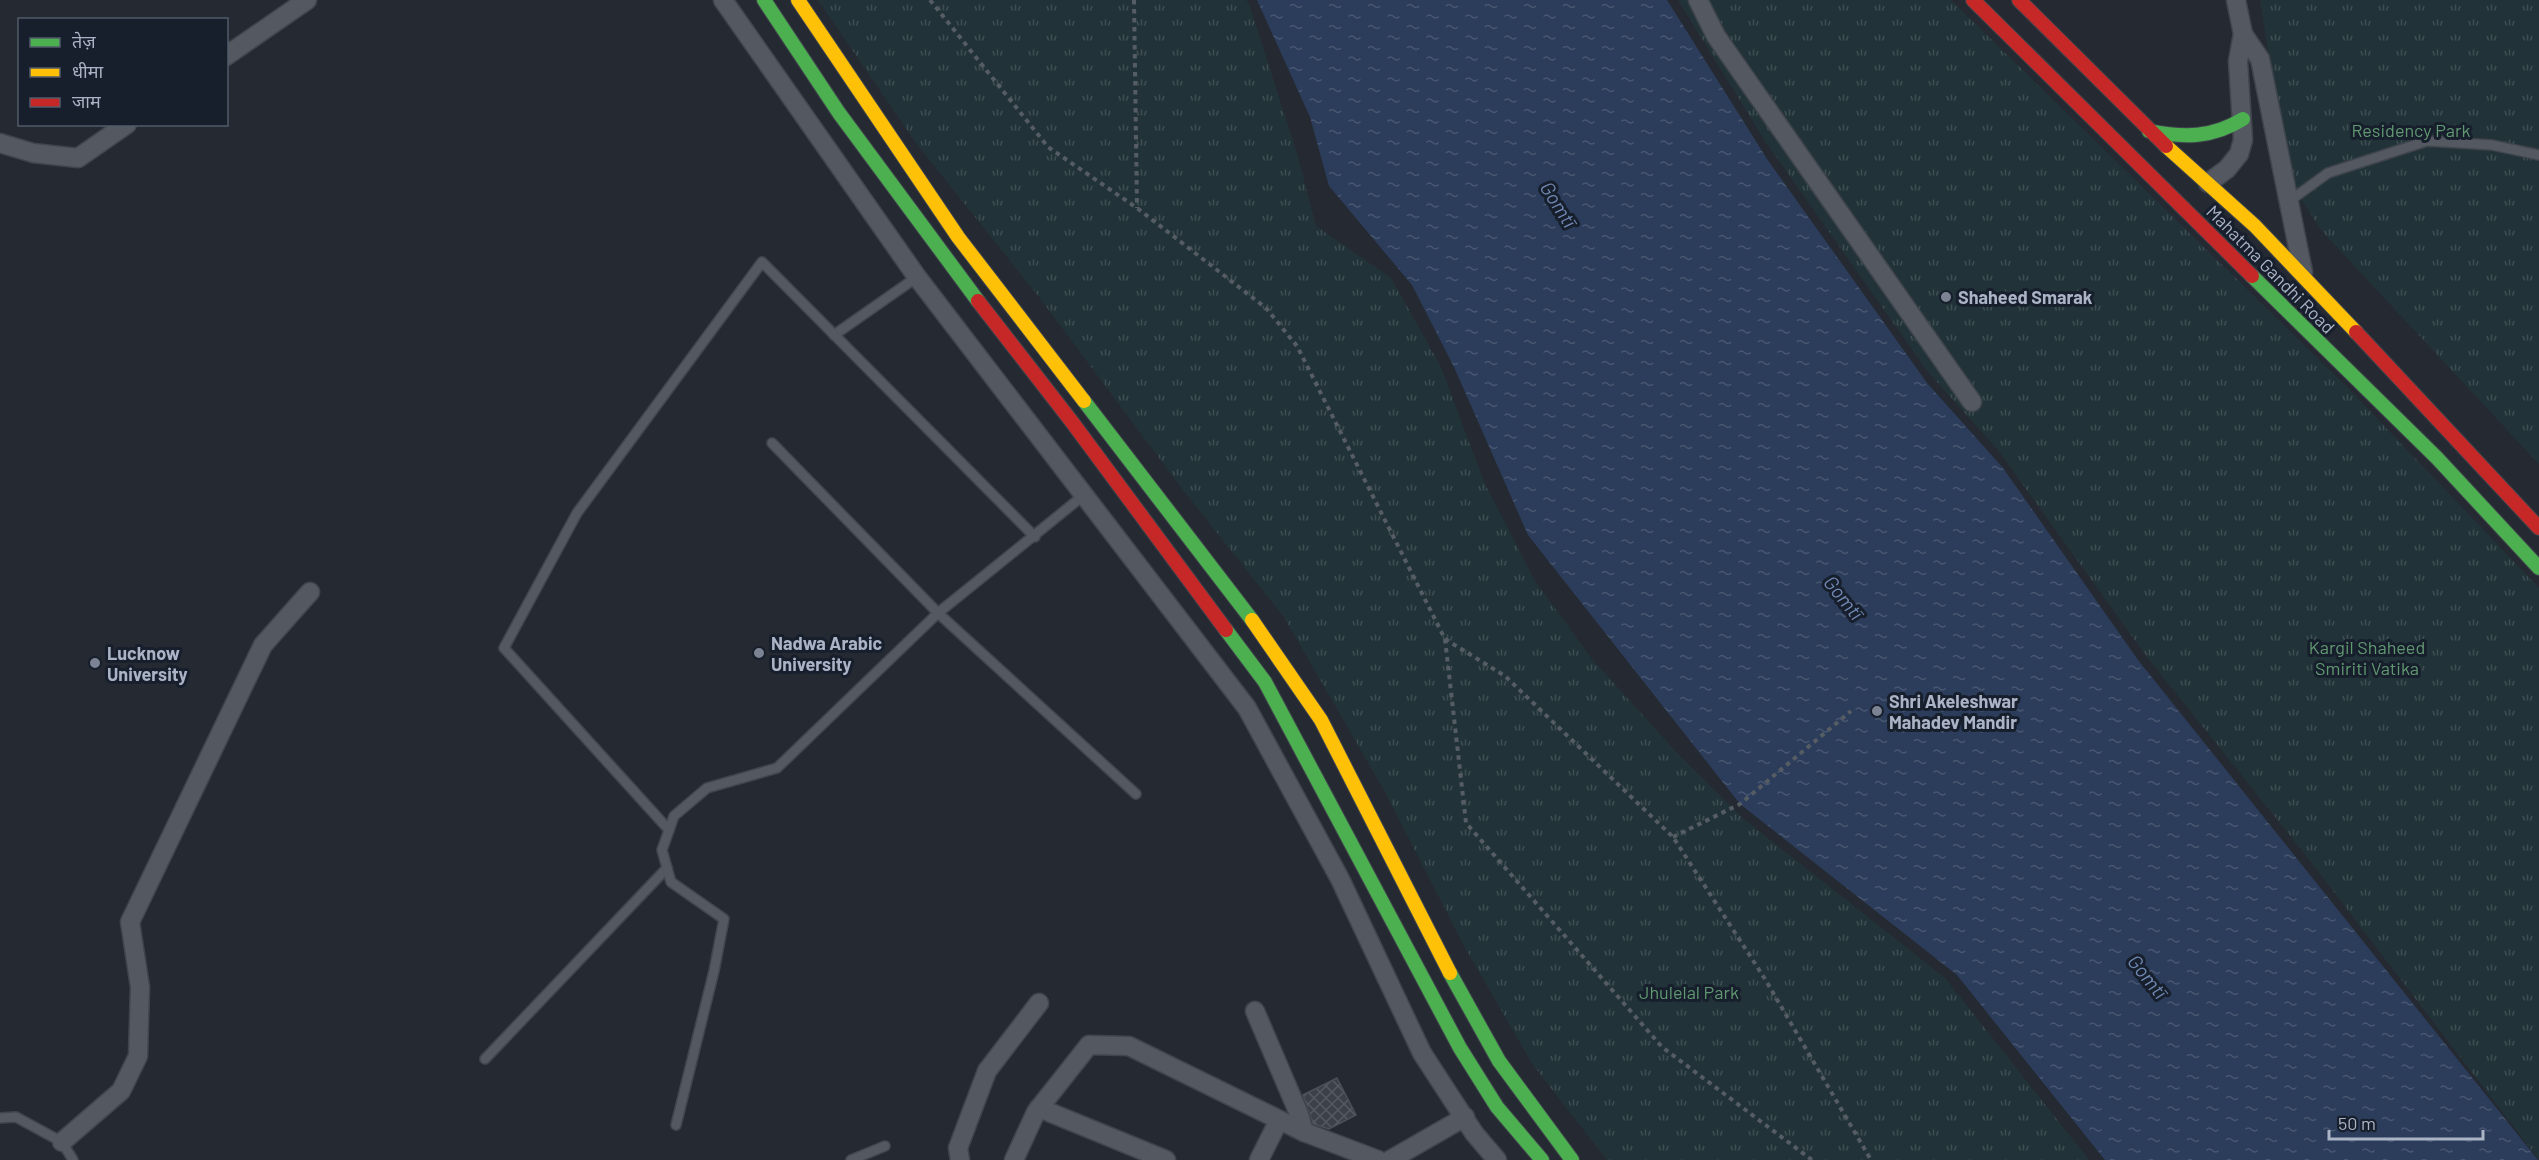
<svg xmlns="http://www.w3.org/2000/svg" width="2539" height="1160" font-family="Barlow,'Noto Sans Devanagari',sans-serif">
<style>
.park{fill:url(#park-tufts)}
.water{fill:url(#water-ripples)}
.building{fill:url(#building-cross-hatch);stroke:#4b515a;stroke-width:1.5}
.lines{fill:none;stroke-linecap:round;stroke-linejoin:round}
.lane-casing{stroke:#40444c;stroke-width:12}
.street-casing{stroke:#40444c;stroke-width:21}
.fast-casing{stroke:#40444c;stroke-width:16}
.slow-casing{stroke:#40444c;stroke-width:16}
.jam-casing{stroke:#40444c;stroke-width:16}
.path{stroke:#565c64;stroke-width:4;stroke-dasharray:4.5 4.5;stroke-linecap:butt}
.lane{stroke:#535861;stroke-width:9}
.street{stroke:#535861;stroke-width:18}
.fast{stroke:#4caf50;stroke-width:14}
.slow{stroke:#ffc107;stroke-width:14}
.jam{stroke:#c62828;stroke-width:14}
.poi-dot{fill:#7c8392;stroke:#171f2d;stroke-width:2}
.labels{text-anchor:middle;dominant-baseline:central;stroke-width:6;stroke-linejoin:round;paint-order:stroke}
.park-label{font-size:18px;fill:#619871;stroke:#171f2d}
.street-label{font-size:18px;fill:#abb4c6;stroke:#171f2d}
.poi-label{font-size:18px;font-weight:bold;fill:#abb4c6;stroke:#171f2d;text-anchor:start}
.water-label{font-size:20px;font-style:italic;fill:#7088b2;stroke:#171f2d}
</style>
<defs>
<pattern id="park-tufts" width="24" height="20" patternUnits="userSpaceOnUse" patternTransform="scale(1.5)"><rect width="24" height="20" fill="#213338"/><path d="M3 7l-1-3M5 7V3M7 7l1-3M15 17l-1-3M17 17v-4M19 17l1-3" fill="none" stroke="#3f4e53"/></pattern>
<pattern id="water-ripples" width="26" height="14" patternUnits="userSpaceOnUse" patternTransform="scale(1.5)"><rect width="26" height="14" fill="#2c3d5b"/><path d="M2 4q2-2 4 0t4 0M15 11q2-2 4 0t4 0" fill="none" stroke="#485771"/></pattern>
<pattern id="building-cross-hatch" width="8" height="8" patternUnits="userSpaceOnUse" patternTransform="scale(1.5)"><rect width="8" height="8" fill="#3b4049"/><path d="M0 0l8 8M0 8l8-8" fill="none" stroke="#555962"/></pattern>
</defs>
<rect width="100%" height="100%" fill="#242932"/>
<!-- park -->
<g class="park">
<path d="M818,0H1246L1249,4L1296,150L1316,226L1391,278L1440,365L1484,482L1535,581L1592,659L1678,754L1745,820L1945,978L2089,1160H1607L1533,1065L1463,944L1385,792L1284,617L1183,490L1039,297L916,143Z"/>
<path d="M1678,0H1951L2347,387L2539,588V1160L2304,853L2147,657L1998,450L1928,372L1767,144Z"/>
<path d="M2260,0H2539V464L2321,230L2289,180Z"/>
</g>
<!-- water -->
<path class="water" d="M1257,0H1667L1767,159L1927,383L2003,468L2138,660L2538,1160H2105L1957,975L1740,804L1528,535L1454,367L1412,285L1329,186L1310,117Z"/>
<!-- building -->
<path class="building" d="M1337,1078L1356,1115L1329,1129L1313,1124L1303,1095Z"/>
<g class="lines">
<!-- lane casing -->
<g class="lane-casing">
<g id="lane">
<path d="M2288,202L2328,173L2427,141L2492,145L2539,155"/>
<path d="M834,335L917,277"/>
<path d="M772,443L938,613L1136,794"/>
<path d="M669,830L504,648L577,513L762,262L1035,537"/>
<path d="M485,1059L667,868"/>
<path d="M0,1118L16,1117L62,1142L73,1160"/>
<path d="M676,1125L714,971L724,919L671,882L662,850L674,816L707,788L777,768L938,613L1084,495"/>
<path d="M851,1160L885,1146"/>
</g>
</g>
<!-- street casing -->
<g class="street-casing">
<g id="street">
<path d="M723,0L917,277L1247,708L1340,879L1422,1053L1474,1133L1497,1160"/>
<path d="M1698,0L1716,36L1972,402"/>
<path d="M2243,34L2260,59L2303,272"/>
<path d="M226,56L307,0"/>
<path d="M0,143L33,153L78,158L127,124"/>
<path d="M2208,183L2227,169L2239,154L2243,140L2238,61L2243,34L2236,0"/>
<path d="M1255,1011L1299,1114L1304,1132"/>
<path d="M1039,1108L1166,1160"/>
<path d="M62,1142L121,1091L138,1056L140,987L130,922L263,645L310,592"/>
<path d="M960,1160L958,1148L987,1071L1039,1003"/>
<path d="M1014,1160L1036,1112L1089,1045L1129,1046L1304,1132L1378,1160"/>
<path d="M1259,1160L1279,1120"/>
<path d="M1390,1160L1465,1117"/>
</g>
</g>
<!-- fast casing -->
<g class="fast-casing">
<g id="fast">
<path d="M764,0L839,113L978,301"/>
<path d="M2149,131C2184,138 2212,138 2243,119"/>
<path d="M2252,276L2437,458L2539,568"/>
<path d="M1084,401L1252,620"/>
<path d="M1226,630L1265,682L1460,1048L1497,1107L1542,1160"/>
<path d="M1450,973L1499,1061L1572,1160"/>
</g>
</g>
<!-- slow casing -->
<g class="slow-casing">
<g id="slow">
<path d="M798,0L958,237L1084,401"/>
<path d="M2166,146L2255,226L2356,332"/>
<path d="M1252,620L1321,720L1450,973"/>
</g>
</g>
<!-- jam casing -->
<g class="jam-casing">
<g id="jam">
<path d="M1973,0L2252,276"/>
<path d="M2019,0L2166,146"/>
<path d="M978,301L1072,422L1226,630"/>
<path d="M2356,332L2539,528"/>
</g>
</g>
<!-- path -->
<g class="path">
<path d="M930,0L1048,147L1137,208L1266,308L1297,346L1445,639L1466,823L1662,1047L1812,1160"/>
<path d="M1134,0L1137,208"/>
<path d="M1445,639L1505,676L1673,837L1765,979L1871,1160"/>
<path d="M1673,837L1740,804L1851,711"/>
</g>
<!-- lane -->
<use href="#lane" class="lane"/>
<!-- street -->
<use href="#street" class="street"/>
<!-- fast -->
<use href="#fast" class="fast"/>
<!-- slow -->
<use href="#slow" class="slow"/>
<!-- jam -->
<use href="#jam" class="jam"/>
</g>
<!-- markers -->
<g class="poi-dot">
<circle cx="1946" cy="297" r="6"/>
<circle cx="759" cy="653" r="6"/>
<circle cx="95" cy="663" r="6"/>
<circle cx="1877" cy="711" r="6"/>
</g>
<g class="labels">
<!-- park labels -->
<g class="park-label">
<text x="2411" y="130">Residency Park</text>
<text x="2367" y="647">Kargil Shaheed<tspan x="2367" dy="21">Smiriti Vatika</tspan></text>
<text x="1689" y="992">Jhulelal Park</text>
</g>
<!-- street labels -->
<g class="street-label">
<text transform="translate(2271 269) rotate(45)">Mahatma Gandhi Road</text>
</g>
<!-- poi labels -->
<g class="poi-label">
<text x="1958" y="297">Shaheed Smarak</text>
<text x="771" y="643">Nadwa Arabic<tspan x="771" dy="21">University</tspan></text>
<text x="107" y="653">Lucknow<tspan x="107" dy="21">University</tspan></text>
<text x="1889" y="701">Shri Akeleshwar<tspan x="1889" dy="21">Mahadev Mandir</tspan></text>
</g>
<!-- water labels -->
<g class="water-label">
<text transform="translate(1559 204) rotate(58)">Gomtī</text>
<text transform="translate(1844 597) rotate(51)">Gomtī</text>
<text transform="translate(2148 976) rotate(51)">Gomtī</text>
</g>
</g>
<!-- legend -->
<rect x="18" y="18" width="210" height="108" fill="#171f2d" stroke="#525b6a" stroke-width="1.5"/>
<rect x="30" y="38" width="30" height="9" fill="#4caf50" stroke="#525b6a" stroke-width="1.5"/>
<text x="72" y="48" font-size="18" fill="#abb4c6">तेज़</text>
<rect x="30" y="68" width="30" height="9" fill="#ffc107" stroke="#525b6a" stroke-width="1.5"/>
<text x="72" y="78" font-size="18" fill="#abb4c6">धीमा</text>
<rect x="30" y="98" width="30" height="9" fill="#c62828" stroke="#525b6a" stroke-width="1.5"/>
<text x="72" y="108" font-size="18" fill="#abb4c6">जाम</text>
<!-- scale -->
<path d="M2329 1130v9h154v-9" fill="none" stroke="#abb4c6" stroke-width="3"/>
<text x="2338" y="1130" font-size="18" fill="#abb4c6" stroke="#171f2d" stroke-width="4.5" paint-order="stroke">50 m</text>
</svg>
